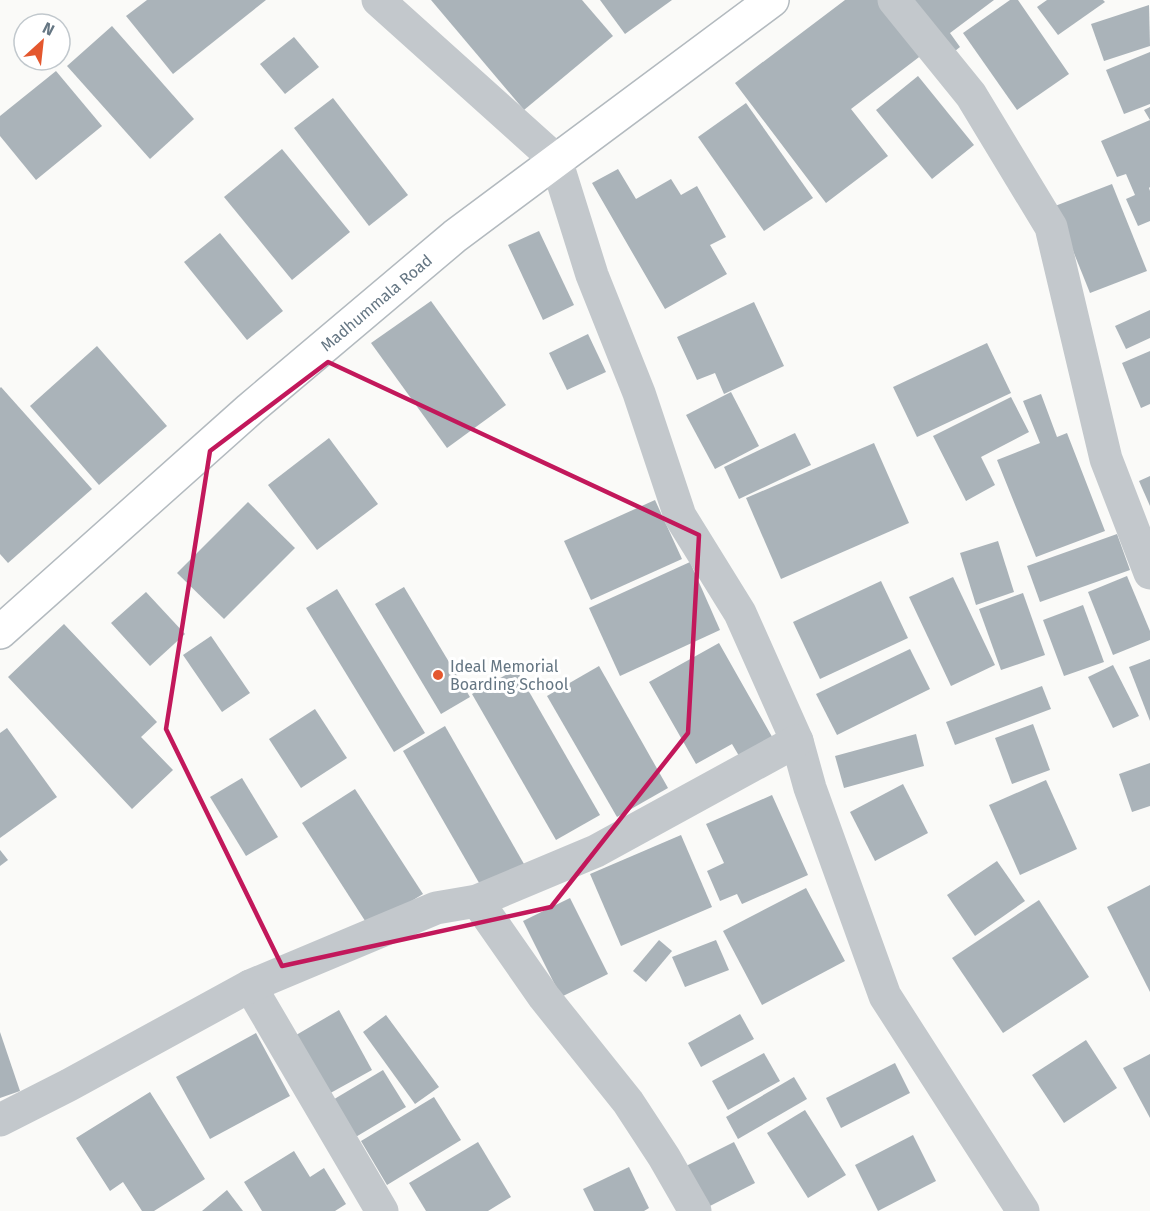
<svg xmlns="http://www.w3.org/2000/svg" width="1150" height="1211" font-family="'Fira Sans',sans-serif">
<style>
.building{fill:#aab3b9}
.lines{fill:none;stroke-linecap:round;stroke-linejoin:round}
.secondary-casing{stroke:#b3babf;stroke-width:36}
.street{stroke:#c3c8cc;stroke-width:33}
.secondary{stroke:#fff;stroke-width:33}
.marked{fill:none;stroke:#c2185b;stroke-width:4.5;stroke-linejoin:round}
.poi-dot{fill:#e4572e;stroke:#fff;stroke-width:2}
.labels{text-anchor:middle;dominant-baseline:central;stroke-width:6;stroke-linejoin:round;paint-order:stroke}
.street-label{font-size:16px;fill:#657683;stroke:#fff}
.poi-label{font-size:16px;fill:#657683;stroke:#fff;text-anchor:start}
</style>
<rect width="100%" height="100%" fill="#fafaf8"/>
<!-- building -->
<g class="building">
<path d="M147,0H266L173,74L126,16Z"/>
<path d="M431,0H582L613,36L524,110Z"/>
<path d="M600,0H672L625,34Z"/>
<path d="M845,0H887L927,51L851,109L888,156L826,203L735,83Z"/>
<path d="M901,0H994L950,33L960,47L945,59Z"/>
<path d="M1010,0H1018L1069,74L1017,110L963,33Z"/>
<path d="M1047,0H1103L1105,2L1058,35L1037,7Z"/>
<path d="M1149,5L1150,46L1104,61L1091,24Z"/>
<path d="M112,26L194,119L150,159L67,66Z"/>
<path d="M294,37L319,67L285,94L260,64Z"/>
<path d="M1150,52V104L1124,114L1106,70Z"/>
<path d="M56,71L102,126L36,180L0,136V116Z"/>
<path d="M918,76L974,145L932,179L876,110Z"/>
<path d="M333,98L408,195L369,226L294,128Z"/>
<path d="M746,103L813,198L764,231L698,137Z"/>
<path d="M1150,107V187L1149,188L1150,191V221L1138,226L1126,199L1135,195L1126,174L1117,177L1101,141L1150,120L1144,110Z"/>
<path d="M282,149L350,232L292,280L224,197Z"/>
<path d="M618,169L636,199L671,179L681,195L697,186L726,237L710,245L727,274L665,309L592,183Z"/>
<path d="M1112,184L1147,271L1090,293L1055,206Z"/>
<path d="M539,231L574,305L543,320L508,245Z"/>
<path d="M220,233L283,311L247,340L184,262Z"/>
<path d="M431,301L506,405L447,448L371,343Z"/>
<path d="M754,302L784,366L724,394L715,373L697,380L677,337Z"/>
<path d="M1150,310V338L1126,349L1115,326Z"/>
<path d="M588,334L606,372L567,390L549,353Z"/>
<path d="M987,343L1011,393L917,437L893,387Z"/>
<path d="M97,346L167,426L99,485L30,406Z"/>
<path d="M1150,351V404L1141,408L1122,363Z"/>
<path d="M1,387L92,489L8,563L0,554V388Z"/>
<path d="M731,392L759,446L715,469L686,415Z"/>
<path d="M1041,394L1057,437L1067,433L1105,531L1036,557L997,460L1040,443L1023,401Z"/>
<path d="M1011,397L1029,432L981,457L995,485L966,501L933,436Z"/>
<path d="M795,433L811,465L739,499L724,467Z"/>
<path d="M329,438L378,504L317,550L268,485Z"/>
<path d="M874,443L909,523L781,579L746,498Z"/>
<path d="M1150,476V506L1139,481Z"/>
<path d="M655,500L682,559L591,600L564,541Z"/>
<path d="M248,502L295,548L224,619L177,573Z"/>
<path d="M1117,534L1130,570L1040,602L1027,566Z"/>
<path d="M998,541L1014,592L976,605L960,553Z"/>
<path d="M690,562L720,630L620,676L589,608Z"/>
<path d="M1127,576L1150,631V640L1113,655L1088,592Z"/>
<path d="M953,577L995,665L951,686L909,597Z"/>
<path d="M881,581L908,638L820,679L793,622Z"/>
<path d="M404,587L470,697L441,714L375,604Z"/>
<path d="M337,589L425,733L394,752L306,608Z"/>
<path d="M146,592L185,634L150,666L111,623Z"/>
<path d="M1023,593L1045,655L1001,670L979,609Z"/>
<path d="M1083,605L1104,662L1064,676L1043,620Z"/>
<path d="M64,624L157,722L141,737L173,770L132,809L8,677Z"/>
<path d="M211,636L250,693L222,712L183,655Z"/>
<path d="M719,643L775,742L742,761L732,744L696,764L649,682Z"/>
<path d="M910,649L930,689L837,735L816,694Z"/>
<path d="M1150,659V721L1129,667Z"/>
<path d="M1113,665L1139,716L1113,728L1088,677Z"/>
<path d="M599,666L668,788L617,817L547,696Z"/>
<path d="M516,669L600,815L556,840L472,694Z"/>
<path d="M1042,686L1051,709L955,745L946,722Z"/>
<path d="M315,709L347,758L301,788L269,739Z"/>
<path d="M1033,724L1050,770L1012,784L995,738Z"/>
<path d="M445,726L524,864L482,888L403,751Z"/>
<path d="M7,728L57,797L0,838V733Z"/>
<path d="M916,734L924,766L844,788L835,756Z"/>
<path d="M1150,763V806L1132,812L1119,774Z"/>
<path d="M242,778L278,837L246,856L210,797Z"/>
<path d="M1046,780L1077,849L1020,875L989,805Z"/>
<path d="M903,784L928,833L875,861L850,812Z"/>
<path d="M355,789L423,894L369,927L302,823Z"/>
<path d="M772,795L808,875L742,904L737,894L720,901L707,871L724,863L706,824Z"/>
<path d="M681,835L712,907L621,946L590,874Z"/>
<path d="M0,850L8,860L0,866Z"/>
<path d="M997,861L1025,901L975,936L947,895Z"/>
<path d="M1150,885V992L1107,907Z"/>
<path d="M806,888L845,961L762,1005L723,931Z"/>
<path d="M570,898L608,974L561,997L523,921Z"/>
<path d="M1039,900L1089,977L1003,1033L952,958Z"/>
<path d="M659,940L672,951L646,982L633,971Z"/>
<path d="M716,940L729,970L685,987L672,957Z"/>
<path d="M339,1010L372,1070L325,1096L291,1038Z"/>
<path d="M740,1014L754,1039L701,1067L688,1043Z"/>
<path d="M386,1015L439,1087L415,1104L363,1032Z"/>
<path d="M0,1032L20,1091L0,1098Z"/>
<path d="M256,1033L290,1096L210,1139L176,1077Z"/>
<path d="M1086,1040L1117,1088L1064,1123L1032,1075Z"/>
<path d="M764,1053L780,1081L728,1110L712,1081Z"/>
<path d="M1150,1054V1118L1123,1068Z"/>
<path d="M895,1063L910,1093L841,1128L826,1098Z"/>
<path d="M383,1070L406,1107L354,1138L331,1101Z"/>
<path d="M794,1077L807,1099L738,1139L726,1117Z"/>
<path d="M150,1092L205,1179L154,1211H142L123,1182L110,1191L76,1138Z"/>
<path d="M434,1097L461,1140L387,1185L361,1141Z"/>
<path d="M805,1110L846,1175L808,1198L767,1133Z"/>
<path d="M913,1135L936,1181L878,1211L855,1165Z"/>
<path d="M478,1142L511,1197L488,1211H426L409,1183Z"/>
<path d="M734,1142L755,1183L704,1209L682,1168Z"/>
<path d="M294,1151L310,1177L324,1168L346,1204L335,1211H262L244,1182Z"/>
<path d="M629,1167L649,1208L644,1211H594L583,1189Z"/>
<path d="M227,1190L243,1211H202Z"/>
</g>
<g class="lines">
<!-- secondary casing -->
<g class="secondary-casing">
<g id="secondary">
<path id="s1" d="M0,632L250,409L455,236L772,0"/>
</g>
</g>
<!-- street -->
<g class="street">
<path d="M378,0L556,160L592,275L639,393L680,516L740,613L797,741L810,788L885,996L1023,1211"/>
<path d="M894,0L971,95L1051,227L1106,459L1150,573"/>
<path d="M477,901L544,997L628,1102L664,1157L695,1211"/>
<path d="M250,986L382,1211"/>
<path d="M0,1120L69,1085L250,986L436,908L477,901L596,851L797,741"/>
</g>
<!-- secondary -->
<use href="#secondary" class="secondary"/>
</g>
<!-- marked area -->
<path class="marked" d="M328,362L699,535L688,733L551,907L282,966L166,729L210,451Z"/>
<!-- markers -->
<circle class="poi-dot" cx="438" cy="675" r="6"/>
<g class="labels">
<!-- street labels -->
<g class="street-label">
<text stroke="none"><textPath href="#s1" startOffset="500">Madhummala Road</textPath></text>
</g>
<!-- poi labels -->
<g class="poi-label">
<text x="450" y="666">Ideal Memorial<tspan x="450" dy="18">Boarding School</tspan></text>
</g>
</g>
<!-- north arrow -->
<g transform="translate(42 42) rotate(27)"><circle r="28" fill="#ffffff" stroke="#c1c8cd" stroke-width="1.5"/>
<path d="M0-4.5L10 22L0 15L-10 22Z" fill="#e4572e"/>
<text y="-9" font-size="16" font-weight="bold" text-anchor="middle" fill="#657683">N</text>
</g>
</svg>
